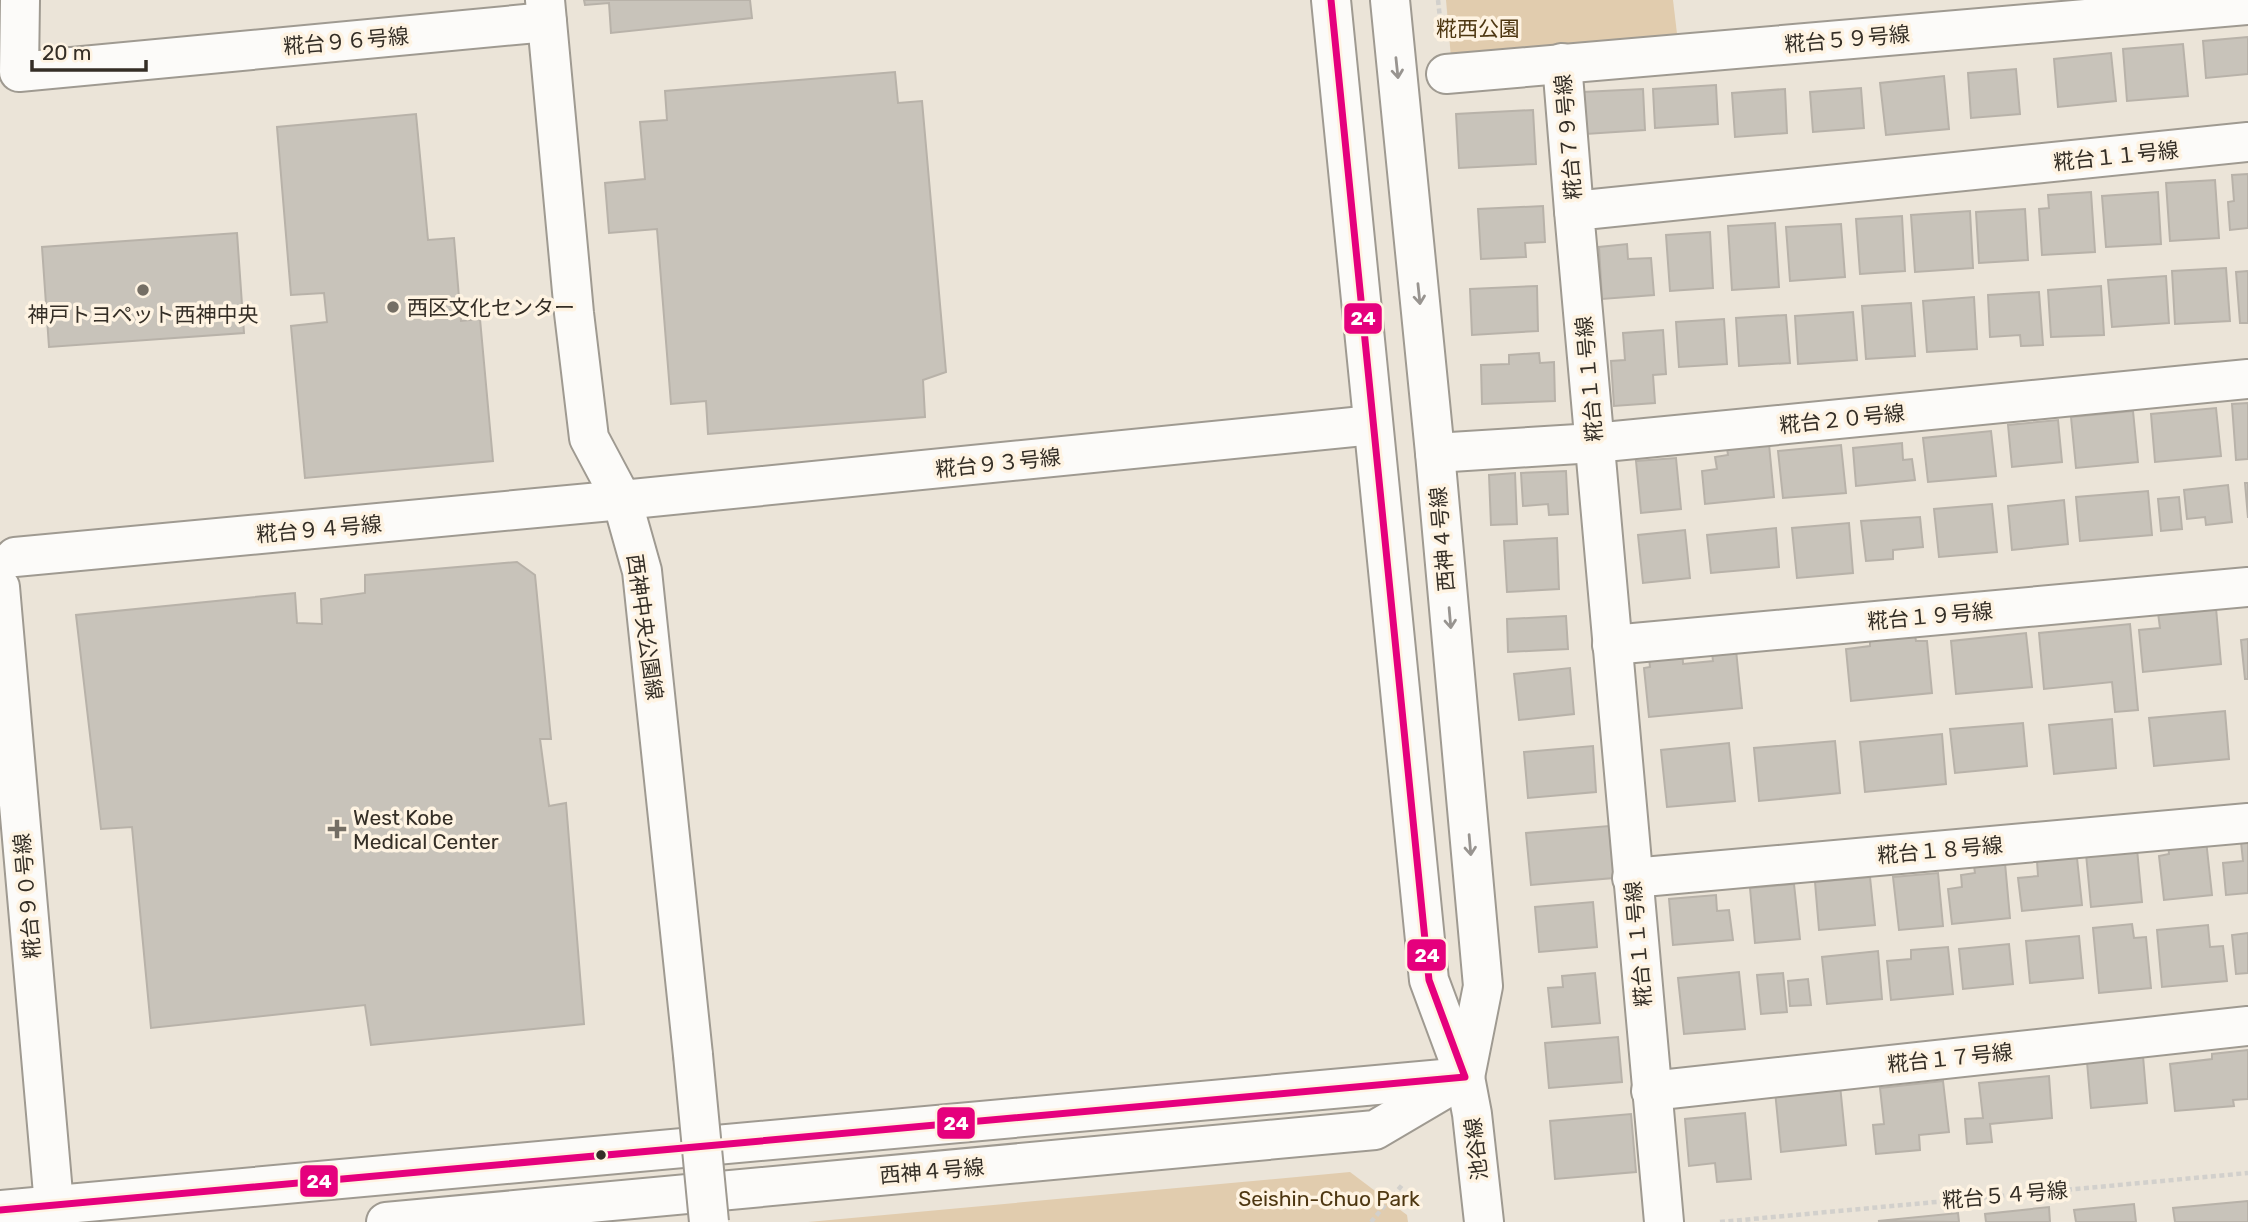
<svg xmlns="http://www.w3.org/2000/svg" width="2248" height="1222" font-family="Rubik,'Noto Sans JP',sans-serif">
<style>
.green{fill:#e1ccae}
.building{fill:#c8c3ba;stroke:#b8b2a9;stroke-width:2}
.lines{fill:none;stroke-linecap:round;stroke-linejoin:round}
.minor-casing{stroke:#9f9a91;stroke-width:42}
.path{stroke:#d2d0cc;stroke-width:4.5;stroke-dasharray:5 3.5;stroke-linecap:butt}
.minor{stroke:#fcfbf9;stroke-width:38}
.minor-bridge-casing{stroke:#9f9a91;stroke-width:42;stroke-linecap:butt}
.minor-bridge{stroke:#fcfbf9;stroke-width:38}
.bus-1-casing{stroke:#fef3e2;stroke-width:12}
.bus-1{stroke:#e5007d;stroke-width:7}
.oneway{stroke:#989490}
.poi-dot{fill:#746e64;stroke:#fef3e2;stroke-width:2.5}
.bus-dot{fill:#342e26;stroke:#fef3e2;stroke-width:2.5}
.labels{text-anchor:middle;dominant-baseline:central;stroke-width:7;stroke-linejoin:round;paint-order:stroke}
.park-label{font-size:21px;fill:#4e3711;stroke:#fef3e2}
.street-label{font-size:21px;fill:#342e26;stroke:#fef3e2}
.poi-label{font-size:21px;fill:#342e26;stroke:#fef3e2;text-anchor:start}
.line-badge{stroke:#fef3e2;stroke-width:2.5}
.badge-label{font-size:19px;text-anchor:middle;font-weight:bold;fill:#fff}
</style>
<rect width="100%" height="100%" fill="#ebe4d8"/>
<!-- green -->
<g class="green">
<path d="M1446,0H1673L1678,42L1451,58Z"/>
<path d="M1350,1172L1407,1215L1408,1222H808Z"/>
</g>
<!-- building -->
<g class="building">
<path d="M584,0H750L752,18L611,33L609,3L585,5Z"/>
<path d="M2248,37V74L2206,78L2203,41Z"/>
<path d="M2183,44L2188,96L2127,101L2123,49Z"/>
<path d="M2111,53L2116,101L2058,107L2054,59Z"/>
<path d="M2016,69L2020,114L1971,118L1968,73Z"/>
<path d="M895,72L898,103L922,101L946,372L923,380L925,417L708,434L706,401L671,404L657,229L609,233L605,183L645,179L640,122L667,120L665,91Z"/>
<path d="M1944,76L1949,129L1886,135L1880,83Z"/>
<path d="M1716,85L1718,124L1655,128L1653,89Z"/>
<path d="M1861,88L1864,128L1813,132L1810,92Z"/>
<path d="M1643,89L1645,130L1586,134L1583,92Z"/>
<path d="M1785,89L1787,133L1735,137L1732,93Z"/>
<path d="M1533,110L1536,164L1459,168L1456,114Z"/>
<path d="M416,114L428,240L454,238L461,321L480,319L493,461L305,478L291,326L327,322L324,293L291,295L277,127Z"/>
<path d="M2248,174V228L2230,230L2228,202L2234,201L2232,175Z"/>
<path d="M2215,180L2219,238L2170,241L2166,183Z"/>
<path d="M2091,192L2095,252L2042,255L2039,209L2049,208L2048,195Z"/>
<path d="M2158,192L2161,244L2106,247L2102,196Z"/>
<path d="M1543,206L1545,242L1525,243L1526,257L1481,259L1478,209Z"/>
<path d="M2025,209L2028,260L1979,263L1976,212Z"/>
<path d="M1970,211L1973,268L1915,272L1911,215Z"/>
<path d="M1902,216L1905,271L1860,274L1856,219Z"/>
<path d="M1775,223L1779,287L1732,290L1728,226Z"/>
<path d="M1841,224L1845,277L1790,281L1786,227Z"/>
<path d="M1710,232L1713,288L1670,291L1666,235Z"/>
<path d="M237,233L244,333L49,347L42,247Z"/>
<path d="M1627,244L1628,259L1651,258L1654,295L1602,299L1599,247Z"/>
<path d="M2226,268L2230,321L2175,324L2172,271Z"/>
<path d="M2248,271V323H2240L2236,272Z"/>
<path d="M2166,276L2169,323L2112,327L2108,280Z"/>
<path d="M1537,286L1538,331L1472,335L1470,289Z"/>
<path d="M2101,286L2104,335L2051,337L2048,290Z"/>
<path d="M2039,292L2043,345L2021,346L2020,335L1990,337L1988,295Z"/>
<path d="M1974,297L1977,349L1927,352L1923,301Z"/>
<path d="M1911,303L1915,356L1866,359L1862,306Z"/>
<path d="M1853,312L1857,360L1798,364L1795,316Z"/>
<path d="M1786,315L1790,363L1739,366L1736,318Z"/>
<path d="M1724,319L1727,364L1679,367L1676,322Z"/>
<path d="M1663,330L1666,374L1653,375L1655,403L1614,406L1611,361L1625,360L1623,333Z"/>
<path d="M1539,353L1540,363L1554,362L1555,401L1482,404L1481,365L1509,364V355Z"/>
<path d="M2248,403V459L2236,460L2232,404Z"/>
<path d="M2216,408L2221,456L2155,462L2151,414Z"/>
<path d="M2133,411L2138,462L2076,468L2071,417Z"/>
<path d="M2058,420L2062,462L2012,467L2008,425Z"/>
<path d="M1991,431L1996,476L1928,482L1923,438Z"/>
<path d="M1902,443L1903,460L1912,459L1915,480L1856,486L1853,448Z"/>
<path d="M1769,444L1774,497L1705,504L1702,471L1717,469L1715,457L1728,455L1727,448Z"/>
<path d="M1841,445L1846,493L1783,498L1778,451Z"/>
<path d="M1676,458L1681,509L1641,513L1636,461Z"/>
<path d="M1566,471L1568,514L1549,515L1548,504L1523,506L1521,473Z"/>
<path d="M1515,473L1517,524L1491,525L1489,475Z"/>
<path d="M2245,483H2248V518Z"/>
<path d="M2228,485L2232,522L2206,525L2205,517L2187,519L2184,490Z"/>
<path d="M2148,491L2152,535L2080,541L2076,497Z"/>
<path d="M2179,497L2182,529L2161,531L2158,499Z"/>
<path d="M2064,500L2068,544L2012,550L2008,506Z"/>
<path d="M1992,504L1997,552L1939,557L1934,509Z"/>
<path d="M1920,517L1923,547L1893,550V559L1866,561L1861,521Z"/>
<path d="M1849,523L1853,573L1797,578L1792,528Z"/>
<path d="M1776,528L1779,567L1711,573L1707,535Z"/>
<path d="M1685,530L1690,578L1643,583L1638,535Z"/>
<path d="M1557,538L1559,589L1507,592L1504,541Z"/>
<path d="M517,562L535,575L551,739H540L549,806L566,803L584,1024L371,1045L365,1005L151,1028L132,827L101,829L76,615L295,593L297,623L322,624L321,599L365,593V575Z"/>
<path d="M2216,608L2221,664L2143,672L2139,630L2160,628L2158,613Z"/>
<path d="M1566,616L1568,649L1508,652L1507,619Z"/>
<path d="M2130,624L2138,710L2115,712L2112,682L2044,689L2039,633Z"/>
<path d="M2026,633L2032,687L1956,694L1951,641Z"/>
<path d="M1915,636L1916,641H1927L1932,693L1851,701L1846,649L1870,646V640Z"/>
<path d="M2248,639V679H2245L2241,640Z"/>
<path d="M1682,645L1683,664L1713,661L1712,653L1736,650L1742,708L1649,717L1644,668L1650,667L1648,648Z"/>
<path d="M1570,668L1574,714L1519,720L1514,674Z"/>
<path d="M2225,711L2229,759L2154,766L2149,718Z"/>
<path d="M2112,719L2116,768L2054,774L2049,725Z"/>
<path d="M2023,723L2027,766L1955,773L1950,729Z"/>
<path d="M1942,734L1946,784L1865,792L1860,742Z"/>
<path d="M1835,741L1840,793L1759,801L1754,748Z"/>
<path d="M1729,743L1735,801L1667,807L1661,750Z"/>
<path d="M1593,746L1596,792L1528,798L1524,752Z"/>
<path d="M1609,826L1614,878L1531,885L1526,833Z"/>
<path d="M2206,840L2212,895L2164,900L2159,856L2169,854L2168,844Z"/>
<path d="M2248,841V893L2226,895L2223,863L2243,861L2241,842Z"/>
<path d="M2137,849L2142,902L2091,907L2086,854Z"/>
<path d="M2077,858L2082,905L2022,911L2018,878L2038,876L2037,861Z"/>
<path d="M2005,863L2010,918L1952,924L1948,889L1962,887L1961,875L1975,873L1974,866Z"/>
<path d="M1938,873L1943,926L1899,930L1893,877Z"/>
<path d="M1870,877L1875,925L1819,930L1815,882Z"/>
<path d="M1794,884L1800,939L1755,943L1750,888Z"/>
<path d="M1716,895L1717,911L1729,910L1733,940L1673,945L1669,899Z"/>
<path d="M1593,902L1597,947L1539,952L1535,907Z"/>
<path d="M2132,924L2134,938L2146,937L2151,988L2099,993L2093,928Z"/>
<path d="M2208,925L2210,947L2223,946L2227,981L2162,987L2157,930Z"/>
<path d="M2248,933V973L2236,974L2232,935Z"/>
<path d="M2079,936L2083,978L2030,983L2026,941Z"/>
<path d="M2009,944L2013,984L1963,989L1959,949Z"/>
<path d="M1948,947L1953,994L1891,1000L1887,961L1911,959V950Z"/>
<path d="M1878,951L1882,999L1827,1004L1822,957Z"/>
<path d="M1739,972L1745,1029L1684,1034L1678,978Z"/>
<path d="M1595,973L1600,1023L1552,1027L1548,988L1563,987L1562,976Z"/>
<path d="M1783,973L1787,1012L1761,1014L1757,975Z"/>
<path d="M1808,979L1811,1005L1790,1006L1788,981Z"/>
<path d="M1618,1037L1622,1082L1549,1088L1545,1043Z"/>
<path d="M2248,1050V1099L2233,1100L2234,1106L2175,1111L2170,1064L2212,1059V1054Z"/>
<path d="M2143,1056L2147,1103L2091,1108L2087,1062Z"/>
<path d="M2049,1076L2052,1118L1990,1124L1992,1142L1967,1144L1965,1119L1983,1118L1979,1083Z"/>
<path d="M1943,1081L1949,1132L1919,1135L1920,1150L1876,1154L1873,1125L1884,1124L1880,1088Z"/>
<path d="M1840,1085L1846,1145L1781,1152L1775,1091Z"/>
<path d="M1745,1113L1751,1179L1717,1182L1715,1163L1689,1166L1685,1119Z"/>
<path d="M1631,1114L1636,1172L1555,1179L1550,1121Z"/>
<path d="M2248,1201V1222H2175L2173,1208Z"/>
<path d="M2134,1204L2136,1222H2076L2074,1210Z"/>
<path d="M2049,1207L2050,1222H1986L1985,1214Z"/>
<path d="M1958,1213L1959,1222L1878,1221Z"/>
</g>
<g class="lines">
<!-- minor casing -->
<g class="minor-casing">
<g id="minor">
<path d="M20,0L19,72L547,22"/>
<path d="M545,0L574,313L589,438L622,500L642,571L693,1055"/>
<path d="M1562,63L1574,211"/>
<path d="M1446,74L2248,5"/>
<path d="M1435,453L1594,443L2248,379"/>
<path d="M15,557L622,500L1373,425"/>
<path d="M0,587L54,1205"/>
<path d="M1612,645L2248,587"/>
<path d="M1632,878L2248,823"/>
<path d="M1465,1077L1472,1114L1484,1222"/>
<path d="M1651,1091L2248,1026"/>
<path d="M0,1210L1465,1077L1429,980L1331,0"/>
<path d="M386,1222L1375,1130L1465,1077L1483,986L1435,453L1390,0"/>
<path d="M1664,1222L1574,211L2248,142"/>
</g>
</g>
<!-- path -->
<g class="path">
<path d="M1438,0L1442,37"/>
<path d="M1371,1222L1403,1184"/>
<path d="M1720,1222L2248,1173"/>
</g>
<!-- minor -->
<use href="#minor" class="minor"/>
<!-- minor-bridge casing -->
<g class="minor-bridge-casing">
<path id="minor-bridge" d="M693,1055L709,1222"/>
</g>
<!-- minor-bridge -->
<use href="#minor-bridge" class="minor-bridge"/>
<!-- bus-1 casing -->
<g class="bus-1-casing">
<path id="bus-1" d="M0,1210L1465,1077L1429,980L1331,0"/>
</g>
<!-- bus-1 -->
<use href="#bus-1" class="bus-1"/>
</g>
<!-- one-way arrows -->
<defs><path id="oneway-shaft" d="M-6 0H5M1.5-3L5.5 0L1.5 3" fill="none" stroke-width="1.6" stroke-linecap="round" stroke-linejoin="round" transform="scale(1.75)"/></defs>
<g class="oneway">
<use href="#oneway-shaft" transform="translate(1397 68) rotate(84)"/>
<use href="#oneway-shaft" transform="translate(1419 294) rotate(84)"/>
<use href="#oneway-shaft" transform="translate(1450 618) rotate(85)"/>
<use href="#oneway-shaft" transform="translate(1470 845) rotate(85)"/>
</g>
<!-- markers -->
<g class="poi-dot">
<circle cx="143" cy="290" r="7"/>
<circle cx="393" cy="307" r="7"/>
<path d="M333.5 818.5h7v7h7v7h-7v7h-7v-7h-7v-7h7z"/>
</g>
<circle class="bus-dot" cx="601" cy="1155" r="6"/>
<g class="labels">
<!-- park labels -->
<g class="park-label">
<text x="1478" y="28">糀西公園</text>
<text x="1329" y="1198">Seishin-Chuo Park</text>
</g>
<!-- street labels -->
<g class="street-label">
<text transform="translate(1847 39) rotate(-5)">糀台５９号線</text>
<text transform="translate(346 41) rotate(-5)">糀台９６号線</text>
<text transform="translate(1568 137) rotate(-95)">糀台７９号線</text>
<text transform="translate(2116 156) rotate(-6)">糀台１１号線</text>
<text transform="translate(1589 379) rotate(-95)">糀台１１号線</text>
<text transform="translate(1842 419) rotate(-6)">糀台２０号線</text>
<text transform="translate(998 463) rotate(-6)">糀台９３号線</text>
<text transform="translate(319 529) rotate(-5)">糀台９４号線</text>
<text transform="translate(1442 539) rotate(-95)">西神４号線</text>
<text transform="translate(1930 616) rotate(-5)">糀台１９号線</text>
<text transform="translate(645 627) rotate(82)">西神中央公園線</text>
<text transform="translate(1940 850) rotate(-5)">糀台１８号線</text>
<text transform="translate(27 896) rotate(-95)">糀台９０号線</text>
<text transform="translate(1638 944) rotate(-95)">糀台１１号線</text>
<text transform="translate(1950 1058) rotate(-6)">糀台１７号線</text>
<text transform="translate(1476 1149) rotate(-97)">池谷線</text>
<text transform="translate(932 1171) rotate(-5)">西神４号線</text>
<text transform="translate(2005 1195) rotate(-5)">糀台５４号線</text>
</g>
<!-- poi labels -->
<g class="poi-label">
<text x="407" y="307">西区文化センター</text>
<text x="143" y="314" text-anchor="middle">神戸トヨペット西神中央</text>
<text x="353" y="817">West Kobe<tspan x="353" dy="24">Medical Center</tspan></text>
</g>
</g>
<g class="line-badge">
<rect x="1343" y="302" width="40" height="33" rx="7" fill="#e5007d"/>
<rect x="1406" y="938" width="41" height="34" rx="7" fill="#e5007d"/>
<rect x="936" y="1106" width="40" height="34" rx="7" fill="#e5007d"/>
<rect x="299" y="1164" width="40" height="34" rx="7" fill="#e5007d"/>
</g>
<g class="badge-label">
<text x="1363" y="325">24</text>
<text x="1427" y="962">24</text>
<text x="956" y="1130">24</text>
<text x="319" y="1188">24</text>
</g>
<!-- scale -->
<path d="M32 60v10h114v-10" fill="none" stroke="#342e26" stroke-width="3.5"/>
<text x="42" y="60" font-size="21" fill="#342e26" stroke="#fef3e2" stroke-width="5" paint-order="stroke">20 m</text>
</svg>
